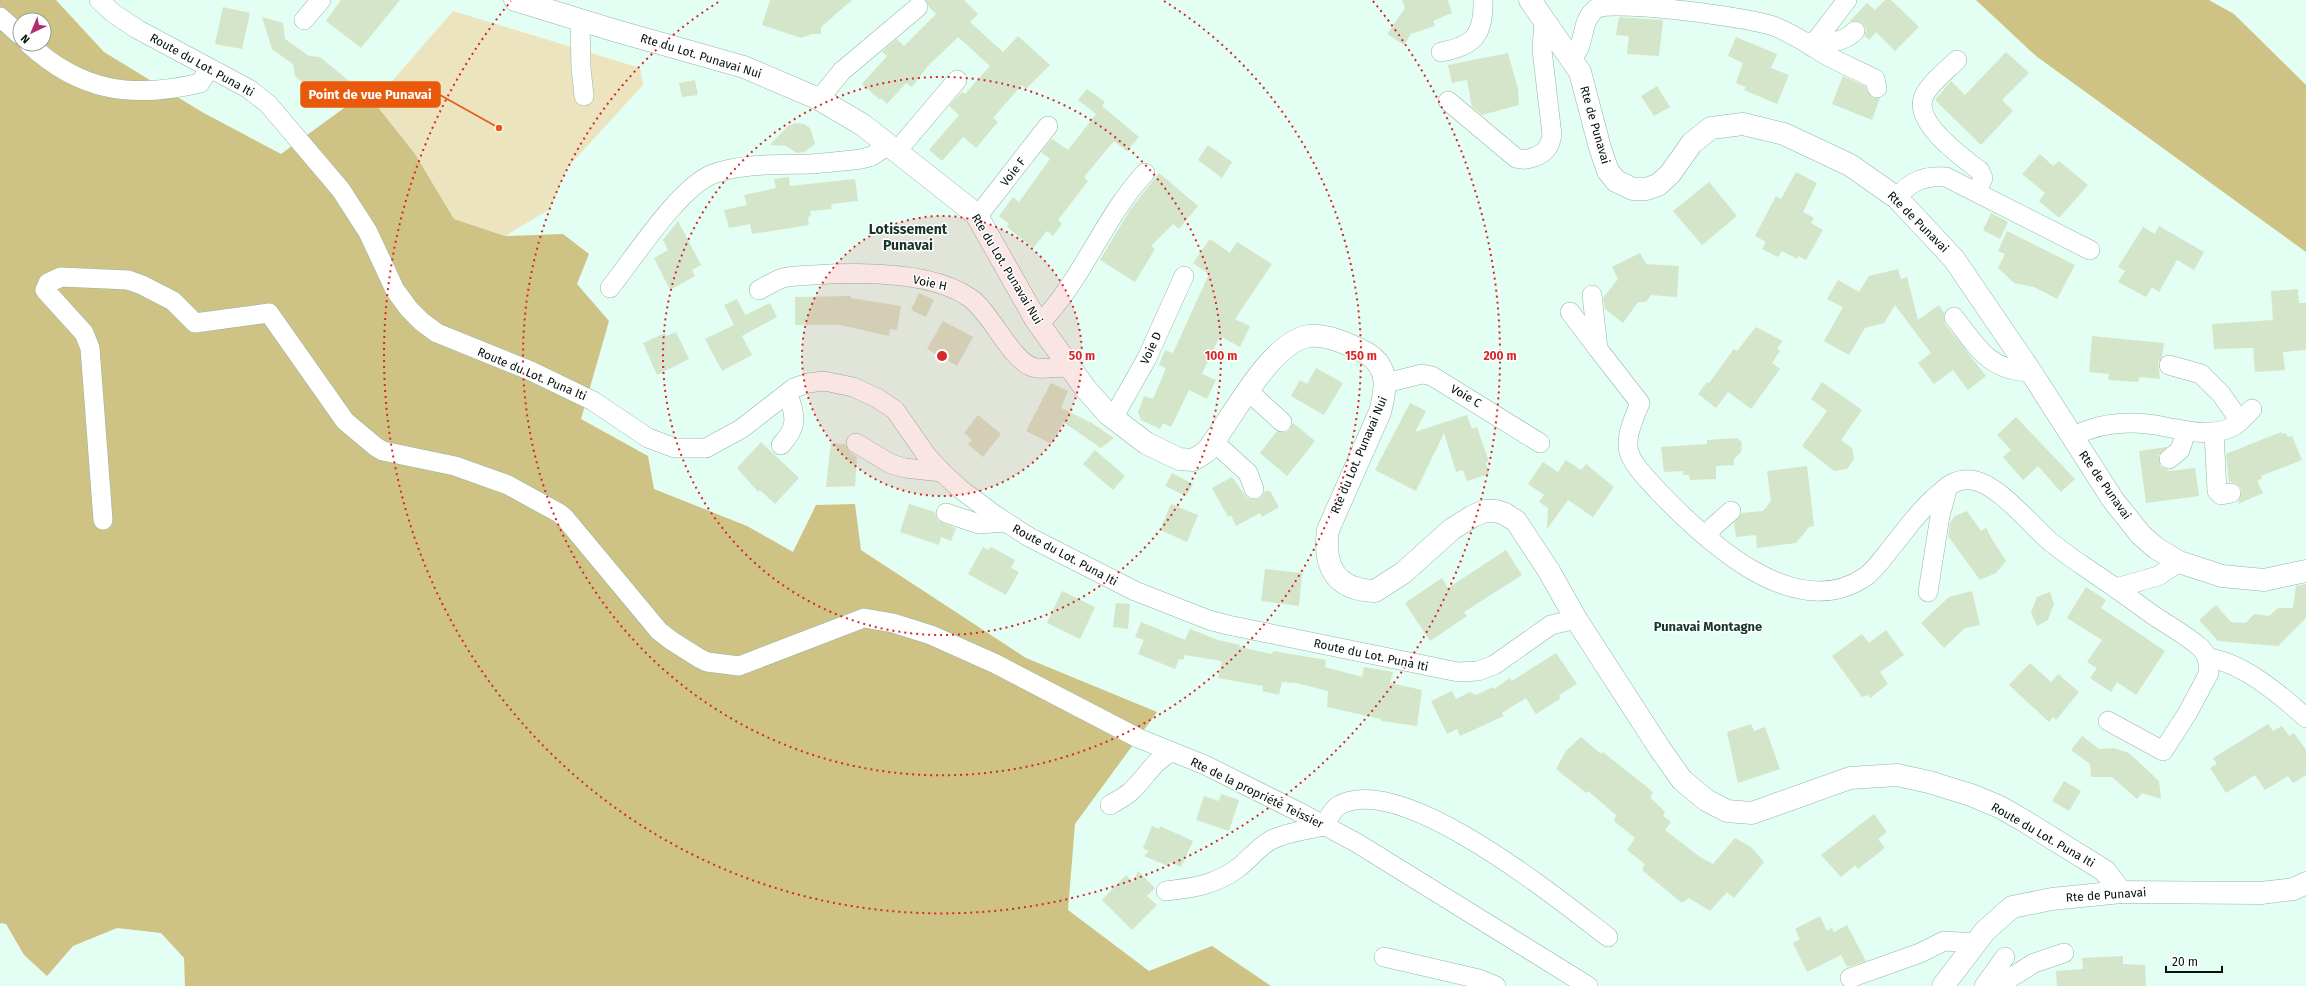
<svg xmlns="http://www.w3.org/2000/svg" width="2306" height="986" font-family="'Fira Sans',sans-serif">
<style>
.green{fill:#ebe4bf}
.forest{fill:#cec285;fill-rule:evenodd}
.building{fill:#d4e5c9}
.lines{fill:none;stroke-linecap:round;stroke-linejoin:round}
.minor-casing{stroke:#94b5a6;stroke-width:20}
.secondary-casing{stroke:#94b5a6;stroke-width:23}
.minor{stroke:#fff;stroke-width:19}
.secondary{stroke:#fff;stroke-width:22}
.ring{fill:none;stroke:#d62828;stroke-width:2;stroke-dasharray:2 4}
.labels{text-anchor:middle;dominant-baseline:central;stroke-width:3;stroke-linejoin:round;paint-order:stroke}
.street-label{font-size:12px;fill:#06110c;stroke:#fff}
.neighbourhood-label{font-size:13px;font-weight:bold;fill:#173529;stroke:#fff}
.quarter-label{font-size:14px;font-weight:bold;fill:#173529;stroke:#fff}
.centre{fill:#d62828;stroke:#fff;stroke-width:2}
.ring-label{font-size:12px;text-anchor:middle;font-weight:bold;fill:#d62828;stroke:#fff;stroke-width:3;stroke-linejoin:round;paint-order:stroke}
.leader{fill:none;stroke:#e8590c;stroke-width:1.5}
.callout-dot{fill:#e8590c;stroke:#fff;stroke-width:1.5}
.callout{fill:#e8590c;stroke:#e8590c;stroke-width:1.5}
.callout-label{font-size:13px;text-anchor:middle;font-weight:bold;fill:#fff}
</style>
<rect width="100%" height="100%" fill="#e3fef2"/>
<!-- green -->
<path class="green" d="M453,11L640,68L643,85L567,168L550,209L505,236L454,219L415,154L374,102Z"/>
<!-- forest -->
<g class="forest">
<path d="M0,0H56L104,52L202,112L281,154L366,92L415,154L454,219L505,236L563,234L589,254L577,284L609,321L581,419L648,456L654,489L747,526L793,552L816,505L855,504L861,550L1026,658L1157,712L1075,824L1068,910L1149,971L1212,946L1271,986H185L184,958L161,933L117,928L73,946L47,976L24,955L6,924L0,923ZM20,20H44V44H20Z"/>
<path d="M1976,0H2209L2234,14L2306,85V252L2036,56Z"/>
</g>
<!-- building -->
<g class="building">
<path d="M341,0H400L361,48L326,21Z"/>
<path d="M770,0H852L821,27V34H812L801,38L762,25Z"/>
<path d="M926,0H964L978,14L970,22L1003,52L1018,36L1050,65L1026,89L1022,85L993,118L998,122L976,148L963,137L942,161L929,150L959,115L949,106L962,92L965,94L990,66L958,37L928,66L912,87L906,83L887,104L881,98L880,100L862,84L887,56L882,52L886,48L897,39L904,46L936,14L929,7Z"/>
<path d="M1402,0H1448L1452,13L1433,21L1435,26L1411,34L1404,45L1387,34L1405,8Z"/>
<path d="M1885,0H1891L1919,27L1895,51L1876,32L1869,40L1865,36L1866,29L1863,24L1858,21H1850L1867,3L1875,10Z"/>
<path d="M223,7L250,13L242,49L215,44Z"/>
<path d="M262,17L283,23L285,39L309,56L320,57L349,81L328,106L295,76L293,64L272,49Z"/>
<path d="M1619,17L1663,20L1659,56L1627,54L1629,36L1616,35Z"/>
<path d="M1736,37L1777,54L1771,68L1789,75L1777,104L1744,90L1746,87L1736,83L1743,63L1728,56Z"/>
<path d="M2006,52L2029,73L2002,100L2013,111L1981,145L1935,100L1951,81L1965,95Z"/>
<path d="M1508,53L1518,89L1519,105L1482,115L1472,107L1467,80L1452,83L1448,65Z"/>
<path d="M1843,76L1865,86L1869,95L1873,98H1880L1872,120L1832,104Z"/>
<path d="M695,80L698,95L682,97L679,83Z"/>
<path d="M1657,86L1670,107L1654,116L1641,96Z"/>
<path d="M1087,89L1105,102L1102,106L1139,137L1127,151L1114,141L1084,177L1088,181L1058,220L1062,224L1053,236L1047,231L1033,248L1007,227L1009,224L999,216L1013,197L1019,202L1050,159L1041,152L1052,139L1068,150L1096,114L1078,100Z"/>
<path d="M796,123L804,124L810,128L815,144L804,152L797,153L786,146L770,145L788,126Z"/>
<path d="M1208,145L1232,162L1222,178L1198,160Z"/>
<path d="M2040,154L2053,166L2059,161L2088,185L2059,218L2039,201L2045,193L2022,174Z"/>
<path d="M1796,172L1817,183L1803,212L1814,218L1811,223L1823,230L1806,260L1798,256L1797,259L1782,251L1778,257L1762,249L1766,242L1755,236L1776,196L1781,199Z"/>
<path d="M1159,173L1198,206L1179,229L1173,224L1151,246L1155,249L1135,282L1100,260L1130,210Z"/>
<path d="M789,177L790,186L855,179L858,201L831,204L832,209L810,211L811,216L808,217L809,225L752,234L750,224L729,228L724,210L747,205L744,195L776,188L774,179Z"/>
<path d="M1709,182L1737,216L1702,245L1673,211Z"/>
<path d="M1991,213L2008,222L2000,239L1983,230Z"/>
<path d="M678,221L701,265L692,270L695,276L670,290L654,258L668,250L663,240Z"/>
<path d="M2159,226L2204,252L2194,270L2177,260L2159,292L2152,287L2146,297L2118,282L2125,271L2118,267L2143,227L2155,234Z"/>
<path d="M2007,231L2075,265L2057,299L2034,287L2014,283L1998,268L2005,254L1998,251Z"/>
<path d="M1210,239L1230,253L1237,242L1272,264L1235,319L1250,326L1240,347L1220,336L1202,374L1216,380L1207,399L1189,390L1171,427L1163,423L1160,429L1141,420L1138,412L1144,396L1153,399L1166,368L1159,365L1165,350L1173,353L1209,274L1193,263Z"/>
<path d="M1640,253L1646,264L1679,266L1677,297L1651,295L1646,302H1638L1623,323L1605,309L1603,298L1618,279L1612,267Z"/>
<path d="M1898,269L1901,279L1907,277L1918,320L1939,305L1944,313L1945,324L1986,376L1968,390L1953,370L1934,384L1918,363L1931,353L1895,305L1884,323L1865,328L1849,355L1824,341L1843,307L1827,299L1838,280L1859,292L1869,276Z"/>
<path d="M2298,289L2299,303H2306V350L2283,352L2285,370L2255,372L2253,348L2214,349L2212,324L2273,320L2271,291Z"/>
<path d="M919,293L934,300L926,317L911,310Z"/>
<path d="M851,296V298L901,306L897,330L890,329L889,336L840,325H795V297Z"/>
<path d="M737,299L745,315L770,303L777,317L742,336L752,355L722,371L705,339L734,325L724,305Z"/>
<path d="M943,321L973,337L957,366L927,349Z"/>
<path d="M1756,327L1783,341L1777,348L1780,351L1772,363L1780,369L1751,409L1728,392L1716,408L1698,394L1707,382L1709,383L1734,349L1737,351Z"/>
<path d="M676,332L689,359L657,375L643,343L665,333L666,336Z"/>
<path d="M2092,336L2164,343L2162,357L2158,362L2160,379L2140,377L2138,382L2108,380L2109,374L2089,372Z"/>
<path d="M1316,368L1343,383L1324,415L1291,396L1300,380L1307,384Z"/>
<path d="M1822,382L1862,410L1841,440L1852,448L1854,459L1847,469L1834,471L1802,446L1827,411L1811,399Z"/>
<path d="M1051,383L1068,391L1061,408L1092,423L1114,438L1101,448L1063,422L1052,444L1026,431Z"/>
<path d="M1410,403L1426,411L1415,432L1467,415L1472,429L1477,427L1489,462H1486L1489,474L1467,481L1463,470L1456,472L1444,433L1416,491L1375,470Z"/>
<path d="M978,415L1001,434L983,457L968,444L972,440L964,433Z"/>
<path d="M2016,417L2075,479L2061,492L2038,466L2023,480L2003,457L2011,450L1997,435Z"/>
<path d="M1293,423L1315,441L1287,476L1260,453L1277,431L1286,432L1290,429Z"/>
<path d="M2281,432L2282,434L2286,433L2288,437L2292,436L2302,460L2261,476L2262,478L2257,481L2263,493L2238,504L2242,490L2235,483L2229,482L2226,454Z"/>
<path d="M1737,438L1742,442L1741,452L1734,459V465L1716,466V479L1690,480L1689,475H1683V471L1664,472L1661,447L1707,444V440Z"/>
<path d="M761,442L799,478L775,504L760,490L758,492L737,468Z"/>
<path d="M831,443L845,444L850,452L857,457L855,486L826,487Z"/>
<path d="M2167,447L2159,455L2160,466L2170,471L2195,468L2199,496L2146,503L2139,451Z"/>
<path d="M1095,450L1125,476L1113,490L1083,464Z"/>
<path d="M1566,460L1581,470L1586,464L1614,487L1593,517L1568,500L1547,529L1548,508L1539,502L1544,495L1528,484L1543,462L1558,472Z"/>
<path d="M1807,466L1814,526L1809,527L1796,543L1757,548L1756,535L1736,537L1734,523L1742,513L1763,511L1771,501L1767,471Z"/>
<path d="M1172,473L1193,484L1186,496L1165,486Z"/>
<path d="M1232,477L1247,498L1257,499L1262,496L1265,491H1270L1279,507L1262,517L1260,513L1236,526L1231,515L1228,517L1212,488Z"/>
<path d="M909,504L935,512L938,521L956,528L951,541L941,537L939,545L900,532Z"/>
<path d="M1171,504L1198,515L1187,542L1160,530Z"/>
<path d="M1967,511L1981,531L1986,528L1993,541L2006,561L1996,573L1980,580L1948,536L1950,523L1955,516Z"/>
<path d="M983,547L988,550L991,547L1015,560L1011,568L1019,572L1006,595L968,574Z"/>
<path d="M1506,550L1522,575L1464,612L1467,616L1430,641L1405,603L1442,578L1448,588Z"/>
<path d="M1265,569L1302,573L1299,606L1261,601Z"/>
<path d="M2306,584V618L2278,646L2218,641L2199,620L2216,605L2231,622L2246,623L2254,614L2269,616L2278,608H2293L2296,586Z"/>
<path d="M2086,587L2106,600L2101,608L2165,651L2136,695L2117,682L2111,692L2090,678L2097,668L2087,662L2102,640L2067,618Z"/>
<path d="M1062,591L1095,607L1080,639L1047,623Z"/>
<path d="M1972,591L1980,625L1965,628L1944,648L1921,623L1949,597Z"/>
<path d="M2050,592L2054,604L2048,620L2037,626L2031,613L2037,597Z"/>
<path d="M1116,603L1130,604L1128,629L1113,627Z"/>
<path d="M1141,622L1185,640L1190,629L1218,640L1240,645L1239,647L1272,654L1273,651L1326,660L1325,667L1362,677L1364,667L1393,672L1390,683L1422,690L1417,726L1381,721V719L1327,707L1328,691L1296,683L1282,682L1279,695L1262,691L1263,686L1218,678L1222,661L1185,655L1183,660L1179,659L1175,669L1138,654L1144,640L1135,637Z"/>
<path d="M1886,630L1904,655L1880,672L1888,684L1870,698L1868,695L1862,697L1832,656L1862,634L1869,643Z"/>
<path d="M1556,653L1577,684L1559,695L1560,699L1536,714L1526,698L1502,713L1504,716L1460,736L1457,729L1447,734L1431,701L1452,691L1456,699L1470,692L1476,695L1493,687L1494,689L1510,678L1512,681Z"/>
<path d="M2030,663L2051,682L2058,674L2079,692L2056,720L2053,717L2049,722L2009,685Z"/>
<path d="M1751,724L1754,731L1765,727L1780,769L1738,783L1727,732Z"/>
<path d="M2268,724L2273,731L2282,726L2289,736L2294,733L2306,750V775L2293,783L2288,776L2265,790L2255,775L2226,793L2210,768L2217,764L2213,758Z"/>
<path d="M2082,736L2099,749L2114,748L2129,753L2159,781L2161,799L2142,793L2137,799L2112,777H2091L2090,764L2071,750Z"/>
<path d="M1581,737L1601,754L1603,752L1653,792L1650,797L1665,812L1663,816L1671,822L1665,830L1700,857L1713,864L1735,838L1751,847L1764,862L1734,898L1727,892L1710,911L1689,898L1682,903L1642,870L1645,864L1627,850L1635,838L1614,821L1616,815L1588,791L1586,793L1556,769L1566,751Z"/>
<path d="M2064,781L2081,791L2069,811L2052,801Z"/>
<path d="M1221,794L1239,800L1229,831L1196,820L1204,796L1219,801Z"/>
<path d="M1874,814L1887,832L1878,839L1885,848L1858,869L1855,865L1841,877L1821,855Z"/>
<path d="M1152,826L1159,829L1160,826L1193,841L1181,867L1170,862L1168,866L1144,856L1149,851L1143,848Z"/>
<path d="M1138,871L1155,888L1147,896L1157,905L1132,930L1102,900L1126,875L1133,882Z"/>
<path d="M1820,916L1827,931L1832,928L1834,932L1847,925L1866,961L1847,967L1841,955L1807,972L1793,943L1800,939L1795,929Z"/>
<path d="M2123,956V964L2145,965L2146,986H2057L2056,971L2083,969L2082,958Z"/>
</g>
<g class="lines">
<!-- minor casing -->
<g class="minor-casing">
<g id="minor">
<path d="M99,0L113,13L137,29L249,89L268,104L341,190L368,232L395,290L409,309L422,322L437,333L531,371L593,401L648,438L675,448H706L741,429L794,388L808,383L824,381L853,387L877,398L895,410L927,456L943,473L959,488L995,515L1029,537L1135,591L1209,620L1228,625L1458,672L1478,671L1494,665L1551,625L1576,619"/>
<path d="M0,17L20,35"/>
<path d="M304,20L321,0"/>
<path d="M580,21L581,68L584,96"/>
<path d="M1807,42C1826,42 1841,45 1855,31"/>
<path d="M1815,42L1847,0"/>
<path d="M29,44C81,92 133,99 200,83L209,69"/>
<path d="M1441,52C1474,46 1484,35 1483,0"/>
<path d="M1957,60C1947,70 1930,83 1924,96C1912,122 1963,158 1980,171L1983,178L1977,192"/>
<path d="M1571,61C1574,56 1577,52 1579,48C1585,33 1583,18 1597,8C1618,0 1750,17 1776,27C1791,33 1803,41 1816,49C1834,61 1856,69 1875,79L1877,88"/>
<path d="M819,99L842,71L918,7"/>
<path d="M1448,101L1516,158C1526,162 1542,156 1548,147C1550,144 1551,139 1552,135L1542,50L1544,20"/>
<path d="M896,152L957,80"/>
<path d="M1897,198C1910,181 1925,175 1946,177L2090,250"/>
<path d="M977,217L1048,126"/>
<path d="M610,288C633,259 680,186 713,174C742,163 779,165 810,164C827,163 844,161 861,159L872,156L888,145"/>
<path d="M759,290C766,286 773,282 780,279C790,275 803,276 813,275C859,272 932,271 970,298C992,313 1012,364 1036,368C1047,369 1059,367 1070,367"/>
<path d="M1592,295L1598,349L1640,403C1620,450 1624,454 1658,491C1704,539 1794,625 1865,577C1875,570 1883,558 1891,548C1905,531 1917,513 1934,498C1945,488 1955,478 1971,480C1995,482 2028,521 2045,537C2060,551 2078,562 2095,574C2115,587 2133,601 2153,615C2169,626 2186,635 2201,648L2207,656L2209,673L2187,714L2163,751L2108,721"/>
<path d="M1570,312L1598,349"/>
<path d="M1954,317C1977,347 1989,371 2031,372"/>
<path d="M1039,324C1083,280 1103,218 1145,173"/>
<path d="M2169,365L2201,374L2221,394L2240,421"/>
<path d="M1386,383L1422,374L1432,376L1540,443"/>
<path d="M1248,391L1282,422"/>
<path d="M1113,418L1147,358L1184,276"/>
<path d="M2214,433L2217,491L2221,495L2231,493"/>
<path d="M2072,437C2102,421 2133,420 2166,427C2189,431 2210,437 2232,427C2239,424 2246,415 2252,409"/>
<path d="M1214,442L1248,473L1254,489"/>
<path d="M856,443L891,464L905,468L942,472"/>
<path d="M781,445C799,425 795,417 788,393"/>
<path d="M2169,459L2180,450L2186,432"/>
<path d="M946,513L979,524L1005,522"/>
<path d="M103,520L90,348L84,333L45,290L48,283L61,277L128,280L142,285L173,301L195,323L269,313L345,421L376,447L383,451L455,466L508,485L559,513L565,518L659,631L672,641L699,658L707,662L739,666L864,618L893,623L931,635L996,664L1138,738L1205,765L1303,814L1357,843L1588,986"/>
<path d="M1708,537L1713,527L1731,511"/>
<path d="M2116,588L2158,576L2179,562"/>
<path d="M1928,592L1940,516L1948,486"/>
<path d="M2207,658C2241,661 2281,695 2306,718"/>
<path d="M1110,805C1116,801 1123,798 1129,793C1145,780 1152,761 1172,752"/>
<path d="M1166,891C1193,888 1215,885 1238,868C1249,860 1258,847 1271,840C1287,832 1307,830 1324,826C1328,819 1332,810 1338,806C1400,769 1559,900 1608,937"/>
<path d="M1384,957L1479,979L1496,986"/>
<path d="M1850,978L1920,953L1944,941L1976,943"/>
<path d="M1984,986L2005,957"/>
<path d="M1992,986L2007,980L2034,963L2064,953"/>
</g>
</g>
<!-- secondary casing -->
<g class="secondary-casing">
<g id="secondary">
<path d="M515,0L613,30L744,67L819,99L863,125L976,214L1036,320L1085,388L1108,414L1146,443L1179,459L1193,460L1206,452C1230,423 1269,342 1309,336C1327,334 1351,345 1366,353C1390,367 1386,389 1380,412L1328,530C1323,566 1335,590 1375,591L1403,573L1452,529L1473,516L1485,511H1496L1505,514L1516,521L1549,571L1576,619L1660,749L1682,780L1706,800L1727,811L1752,813L1850,778L1897,775L1929,782L1971,795L2000,807L2021,819L2105,871L2121,892"/>
<path d="M1530,0L1580,72L1600,148L1608,171L1616,181L1633,189H1646L1658,185L1670,174L1692,143L1711,128L1743,124L1784,134L1850,165L1897,198L1954,259L2031,372L2113,500L2141,535L2156,548L2179,562L2222,576L2264,580L2306,571"/>
<path d="M1943,986L1985,931L2012,907L2052,899L2121,892L2261,893L2294,889L2306,883"/>
</g>
</g>
<!-- minor -->
<use href="#minor" class="minor"/>
<!-- secondary -->
<use href="#secondary" class="secondary"/>
</g>
<!-- distance rings -->
<circle cx="942" cy="356" r="140" fill="#d62828" fill-opacity=".12"/>
<g class="ring">
<circle cx="942" cy="356" r="140"/>
<circle cx="942" cy="356" r="279"/>
<path d="M1164 1A419 419 0 1 1 720 1"/>
<path d="M1373 1A558 558 0 1 1 511 1"/>
</g>
<g class="labels">
<!-- street labels -->
<g class="street-label">
<text transform="translate(701 56) rotate(17)">Rte du Lot. Punavai Nui</text>
<text transform="translate(202 65) rotate(29)">Route du Lot. Puna Iti</text>
<text transform="translate(1595 125) rotate(74)">Rte de Punavai</text>
<text transform="translate(1013 172) rotate(-52)">Voie F</text>
<text transform="translate(1918 222) rotate(45)">Rte de Punavai</text>
<text transform="translate(1007 269) rotate(59)">Rte du Lot. Punavai Nui</text>
<text transform="translate(930 283) rotate(12)">Voie H</text>
<text transform="translate(1151 348) rotate(-65)">Voie D</text>
<text transform="translate(532 374) rotate(23)">Route du Lot. Puna Iti</text>
<text transform="translate(1466 396) rotate(30)">Voie C</text>
<text transform="translate(1359 455) rotate(-67)">Rte du Lot. Punavai Nui</text>
<text transform="translate(2105 485) rotate(55)">Rte de Punavai</text>
<text transform="translate(1065 555) rotate(28)">Route du Lot. Puna Iti</text>
<text transform="translate(1371 655) rotate(12)">Route du Lot. Puna Iti</text>
<text transform="translate(1257 793) rotate(26)">Rte de la propriété Teissier</text>
<text transform="translate(2043 835) rotate(30)">Route du Lot. Puna Iti</text>
<text transform="translate(2106 895) rotate(-4)">Rte de Punavai</text>
</g>
<!-- neighbourhood labels -->
<g class="neighbourhood-label">
<text x="1708" y="626">Punavai Montagne</text>
</g>
<!-- quarter labels -->
<g class="quarter-label">
<text x="908" y="229">Lotissement<tspan x="908" dy="16">Punavai</tspan></text>
</g>
</g>
<circle cx="942" cy="356" r="6" class="centre"/>
<g class="ring-label">
<text x="1082" y="360">50 m</text>
<text x="1221" y="360">100 m</text>
<text x="1361" y="360">150 m</text>
<text x="1500" y="360">200 m</text>
</g>
<!-- callouts -->
<path class="leader" d="M499 128L440 95"/>
<circle class="callout-dot" cx="499" cy="128" r="4"/>
<rect class="callout" x="301" y="82" width="139" height="25" rx="4"/>
<g class="callout-label">
<text x="370" y="99">Point de vue Punavai</text>
</g>
<!-- north arrow -->
<g transform="translate(32 32) rotate(224)"><circle r="19" fill="#ffffff" stroke="#9ba09e"/>
<path d="M0-3L7 15L0 10L-7 15Z" fill="#b32c6e"/>
<text y="-6" font-size="11" font-weight="bold" text-anchor="middle" fill="#06110c">N</text>
</g>
<!-- scale -->
<path d="M2166 966v6h56v-6" fill="none" stroke="#06110c" stroke-width="2"/>
<text x="2172" y="966" font-size="12" fill="#06110c" stroke="#ffffff" stroke-width="3" paint-order="stroke">20 m</text>
</svg>
